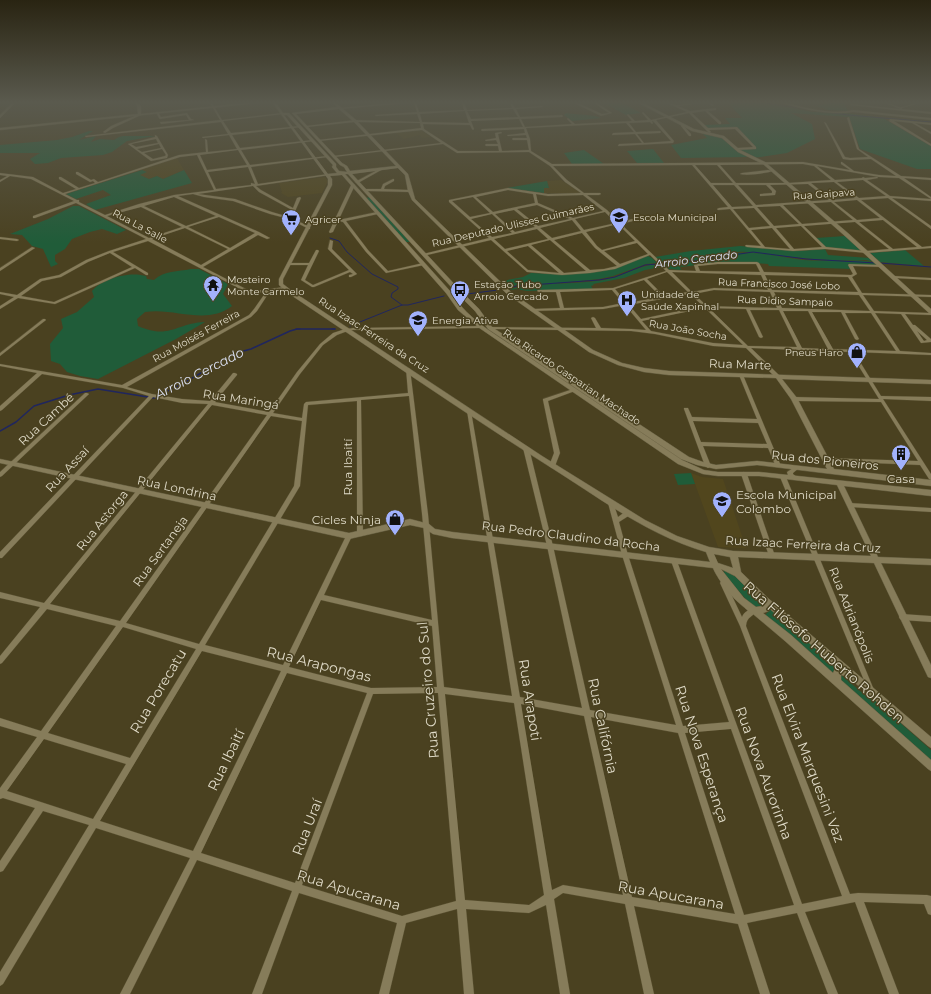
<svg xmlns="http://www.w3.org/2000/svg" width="931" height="994" font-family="Montserrat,sans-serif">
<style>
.built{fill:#51461d}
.green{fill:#205c39}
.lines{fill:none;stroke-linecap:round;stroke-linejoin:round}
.stream-far1{stroke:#20265e;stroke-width:1}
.stream{stroke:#20265e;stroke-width:1.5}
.street-casing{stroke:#645d3f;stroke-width:0.5}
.secondary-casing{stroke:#645d3f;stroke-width:1}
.street{fill:#867c5a;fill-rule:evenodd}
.secondary{fill:#867c5a;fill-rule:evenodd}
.labels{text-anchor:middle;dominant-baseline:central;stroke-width:3;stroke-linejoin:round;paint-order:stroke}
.far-street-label{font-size:10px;fill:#dfdac7;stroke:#4a4120}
.far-poi-label{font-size:10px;fill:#dfdac7;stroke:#4a4120;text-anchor:start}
.far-water-label{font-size:11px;font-style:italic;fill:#dee3f6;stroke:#4a4120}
.street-label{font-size:12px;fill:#dfdac7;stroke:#4a4120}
.poi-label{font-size:12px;fill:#dfdac7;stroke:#4a4120}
.water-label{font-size:13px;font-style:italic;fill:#dee3f6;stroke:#4a4120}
.near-street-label{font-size:14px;fill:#dfdac7;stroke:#4a4120}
</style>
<rect width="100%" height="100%" fill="#4a4120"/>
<!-- built -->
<g class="built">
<path d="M421,130L431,137L422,138L420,135L404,139L396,133Z"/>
<path d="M177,158L184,170L163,179L157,176L149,179L139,175L131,173Z"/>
<path d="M325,177L328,181L322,193L288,197L281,193L282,192L279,183Z"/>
<path d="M561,180L581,193H544V188H549L547,181Z"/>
<path d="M691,473L702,477L723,479L746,548L718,547Z"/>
</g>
<!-- green -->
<g class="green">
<path d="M604,103H622L641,113L626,115Z"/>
<path d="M733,103H765L813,112L845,113L883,118L931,146V169H917L860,149L849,117L791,113L812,124L815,139L787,153L753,158L737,149L754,148L736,128L707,129L703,125L730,124L725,118H742L729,104Z"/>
<path d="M828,103H844L848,111L828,110L817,106Z"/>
<path d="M566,113C578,115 591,114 601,118L572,121L564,115Z"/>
<path d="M89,131H93L79,140L96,136L91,142L100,139L114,140L119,137L123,136H155L127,141L112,152L103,155L61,158L48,163L35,164L30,159L40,153H0V145L57,140L72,137Z"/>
<path d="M702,133L721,136L737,151L749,157L681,158L671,145L707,138Z"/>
<path d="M653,149L664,163H637L627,151Z"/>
<path d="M584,150L604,164H572L564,153Z"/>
<path d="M142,170L147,172L140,175L149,179L157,176L163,179L184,170L192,183L95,210L86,204L111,195L103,190L76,199L66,194Z"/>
<path d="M547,181L549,188H544V193L507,188Z"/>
<path d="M370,197L410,242H405L366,198Z"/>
<path d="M73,206H79L126,230L117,234L102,229L90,232L72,239L65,249L55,255V261L58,264L51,267L43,249L32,246L22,235L10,234L48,219Z"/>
<path d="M845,236L863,251L825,247L816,238Z"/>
<path d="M740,246L798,251L825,249L828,255L870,258L874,262L866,260C835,262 803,258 771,255C760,255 750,251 738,252C723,254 674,267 663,262C660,261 657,258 655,257L691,251Z"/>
<path d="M905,250L924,266L880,262L870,253Z"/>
<path d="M738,253C760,252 781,257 803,260C815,261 828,260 840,261C848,262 869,258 878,265H849L852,269L769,266L768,264C752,263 737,261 721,262C707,263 693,266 680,267L681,270L669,269L664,264L698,261Z"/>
<path d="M648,256L652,258L657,263L646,264L613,276L599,279L552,284L517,285L508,288L502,281L523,277L531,273L562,274L603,271Z"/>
<path d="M650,265H658L661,267L645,270L624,278L593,284L594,285L591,286L593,289L527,291L516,289L511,290L509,289C540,282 572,285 604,280C620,277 634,268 650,265Z"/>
<path d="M191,269H199L228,284L223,294L232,306C206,326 174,307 145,312L137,319L138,326C170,340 176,323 205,322L176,339L98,379L80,376L67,372L60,364L51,361L50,344L63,328L61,319L77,312L94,297L92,291C102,278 131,271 146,276L147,279L154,280C165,270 177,272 191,269Z"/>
<path d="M691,473L695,484L678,485L674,474Z"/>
<path d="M722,567L727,569L761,600L763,606L761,607H753L726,577Z"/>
<path d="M771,609L839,668L831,673L763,617Z"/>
<path d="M841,675L866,696L871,697L931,750V761L839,679Z"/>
</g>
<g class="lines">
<!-- stream-far1 -->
<g class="stream-far1">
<path d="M765,103L848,115L931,122"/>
<path d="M330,238L339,241L347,252L372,274L398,287V289L392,293L391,297L402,305"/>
<path d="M880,263L931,267"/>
<path d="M511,288L516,286L599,280L615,277L645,265L693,261L753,252L806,259L876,263"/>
<path d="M467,294L498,290"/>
<path d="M350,326L402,305H408L444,296"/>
<path d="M296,329H300"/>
<path d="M332,329H335"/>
</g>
<!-- stream -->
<g class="stream">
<path d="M159,395L180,385L236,353L251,349L290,331L297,329H335"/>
<path d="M0,431L16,422L34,406L69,395L98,389L154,398L156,397"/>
</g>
<!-- street casing -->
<g class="street-casing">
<g id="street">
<path d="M210,103H212L222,120L282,113L283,114L223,121L231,133L300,126L301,127L232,135L240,148L313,140L314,141L241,150L250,165L327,156L328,157L251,167L258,184L328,174L330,175L256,186L261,190L293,208L297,198L300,197L301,198L292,218L310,227V229H309L289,219L270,214L233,201L204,197L193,194L178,196L259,232L270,238L267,239L258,235L203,267L246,289L256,291L284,287L286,288L284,289L270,291L257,311L251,317L127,387L152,394L182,399L210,401L233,373H235L237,374V375L215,402L269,412L297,372L320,344L333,333L342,330L353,328L481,326L482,327L480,328L353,330L345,332L337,335L323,345L300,374L273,413L302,418L304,404L306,402L408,393L406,369L408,368L410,369L428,514L444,687L512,696L467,411L469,409L471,411L520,697L582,708L547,546L523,448L526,446L529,448L553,546L590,710L676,725L622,555L608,503L609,502H613L618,517L626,511H630L631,513L630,515L619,522L628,555L683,726L729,722L671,561L672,559H676L677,561L802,904L842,896L740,626L720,583L721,581L723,580L725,581L742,617C744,612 748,610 753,608L755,609L756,611C752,618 747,616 746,626L850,894L858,893L925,895H927L931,896V915L928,914L924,904L864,902L899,994H889L855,902L805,912L838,994H828L797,913L747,923L770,994H760L738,924L634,906L654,994H644L625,904L563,893L554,899L570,994H560L546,905L529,913L466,909L474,994H464L457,909L406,923L389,994H379L397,923L299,893L262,994H252L292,891L197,860L130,994H120L190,858L96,828L3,984L0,986V972L89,825L43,811L3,871L0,872V861L35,808L3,798L0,799V788L37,737L0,726V718L41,731L116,626L47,609L2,663L0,664V656L40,607L0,598V592L44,603L208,404L182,403L153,397L2,558H0V552L149,396L123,388L42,374L2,410L0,411V406L37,373L0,366V364L122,385L249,315L254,309L266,292L256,293L244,291L148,241L113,252L148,273V275H146L135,268L55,304L18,298L0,309V306L14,297L0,294V292L17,295L40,279L59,275L86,260L109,251L146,239L76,203L35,218H33V216L74,201L31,179L10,176L0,182V180L7,176L0,175V173L33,177L63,193L76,189L59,179V177H61L79,188L95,183L93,181L90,182L76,174V172H78L91,180L94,179L98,182L179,155L206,152L205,139L207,140L208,152L237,149L229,135L203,138L202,137L228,134L221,122L86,137L85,136L220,120ZM238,150L247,165L207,170L200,155ZM197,155L214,190L174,195L139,204L105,215L79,202V200H77L65,194L180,157ZM248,167L255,184L251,183V185L216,189L208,172ZM253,186L259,192L292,210L289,217L272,212L235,199L198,194ZM174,197L216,216L186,226L144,206ZM141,207L182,227L149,238L107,216ZM219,217L255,233L230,248L188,227ZM185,228L228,249L201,265L152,239ZM110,253L132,267L54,302L21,296L42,281L61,277L88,262ZM409,396L422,514L432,620L324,595L352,536L351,534H347L346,536L283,665L205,645L300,486L308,405L357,401V534L358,536H362L363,534L361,400ZM212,405L267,415L120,621L50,604ZM271,416L302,421L294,486L199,644L126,623ZM321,600L432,626L437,687L371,688L289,667ZM123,627L196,649L130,758L48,733ZM202,651L281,671L193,851L100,821ZM287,673L367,693L295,883L201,853ZM438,693L456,901L402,916L302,885L373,694ZM445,694L514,703L544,895L529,905L465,900ZM521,704L584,716L623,895L563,885L552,890ZM591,717L678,733L735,914L632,897ZM731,729L794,905L744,915L685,733ZM44,739L126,764L93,819L7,791Z"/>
<path d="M392,103H408L340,109L339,108Z"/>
<path d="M414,103H416L419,112L464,110L462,103H464L467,110L512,108L510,103H512L515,108L542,106L543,107L516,109L520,117L562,115L563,116L562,117L521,119L525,127L572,124L567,119L568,118L575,124L632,121L627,115L628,114L635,121L648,120L642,113L643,112L651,120L687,112L667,103C671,103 674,105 677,105C684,105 693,103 701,103L678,106L690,111L716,108V110L708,111L721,122V124H719L705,111L692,113L708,128L737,127L756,147V149L736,150L737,148L753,147L735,129L709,130L711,132L709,133L689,113L656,120L674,141L673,143L618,146L619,144L642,143L635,134L612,135L613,133L634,132L626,123L526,128L530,139L531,151L552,164L803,162L850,170L841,164V162H842L854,171L879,175L896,176L871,159L850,160L843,159L824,122L826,123L845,157L850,158L868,157L857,149L847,118L849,117L859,149L901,176L931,178V180L904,178L931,197V199L899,178L879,177L817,166L835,180L862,178L863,177L865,178L877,177L878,178L867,180L890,196L931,199V201L892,198L931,226V229L888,198L861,200L922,247L931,246V248L866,253L825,249L793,251L747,247L745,246L746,245L761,246L730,209L718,210L717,209L719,208L728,207L692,165L553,166L567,180L584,193H600L601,194L599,195H587L607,210L619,222L633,219V221L621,224L669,270L696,271L694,265L696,264L718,262H757L759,263L764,272L851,275L853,274L848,265L849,264L881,265L883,266L882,267L853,266L857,274L852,277L862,293L931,295V297L863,295L874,311L931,313V315L905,314L913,325H915L931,339V342L921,343L901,314L875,313L900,351L931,353V355L854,352L881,396L931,397V401L883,399L931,474V480L929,479L920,465L823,461L822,460L823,459L825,458L918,461L881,402L795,401L793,399L795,397L879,399L850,352L751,348L780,376V377L778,378H776L746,348L713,346L655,334L631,331L489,329L488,328L490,327L596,328L591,318L593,317L595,318L601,328L631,329L646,330L625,305L603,309L532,311L530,310L532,309L560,308L556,292H539L537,291L538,290L613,288L666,271L650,255L615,269L590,273L562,275L527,272L491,240L423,256V254L489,238L449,202V200L508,188L548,194L581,193L565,182L550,166L529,152L457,153L443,144L334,157L333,156L441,143L422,130L319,141L318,140L421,128L420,123L355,122L307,127L306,126L355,120L420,122L417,114L376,116L375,115L417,112ZM513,109L518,117L471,119L467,111ZM465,111L469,123L422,122L420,114ZM519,119L523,127L482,129L481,130L482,131L524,129L525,133L507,135L508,136L526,135L527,138H513L512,139L513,140H527L529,150L502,151L498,134L502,133L501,132L495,133L496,138L485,140L486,141L496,140L498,144H486L485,145L486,146H498L499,151H458L424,129L423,124L470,125L472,129L473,130L474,129L471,121ZM652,121H653L671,141L644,143L637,134L660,133L661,132L660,131L636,132L629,123L650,122L652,124L653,123ZM803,164L814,166L831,180L788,183H736L720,165ZM695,165H717L733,183H711ZM863,180L886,196L859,198L837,182ZM834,182L855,198L832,200L811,183ZM808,184L829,200L756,205L738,185H766L772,191V193L760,194V196H761L775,195L776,191L770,185ZM713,185H734L753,206L732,207ZM508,190L533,194L535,203L493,212L476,197ZM536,194L548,196L583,195L603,211L573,218L538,203ZM473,197L490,213L470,217L452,201ZM857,200L880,218L857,220L834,202ZM831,202L853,220L802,224L783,205ZM537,205L570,219L538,226L517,209ZM780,206L799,224L774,226L757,207ZM754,208L770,226L749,228L733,209ZM514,210L535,227L515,232L495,214ZM605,212L616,223L584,230L575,219ZM492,214L512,233L492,237L471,219ZM572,220L581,231L552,238L540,228ZM883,220L917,247L893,249L859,222ZM855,222L889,249L866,251L826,247L804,226ZM618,224L635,241L602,250L597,246L586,232ZM801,226L822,247L794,249L776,228ZM772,228L790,249L765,247L751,230ZM537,229L548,239L505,249L494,239ZM582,233L595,248L617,266L604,269L590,270L554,240ZM550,240L586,271L564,273L531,245ZM637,243L648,254L620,264L604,251ZM528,246L559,273L528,270L507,251ZM718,264H756L760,272L700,271L698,266ZM667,272L688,292L664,296L647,279ZM672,272L761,275L768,290L714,288L692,292ZM765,275L848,277L858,292L772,290ZM644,280L661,297L627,303L615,289ZM612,290L623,303L603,307L564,308L560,292ZM714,290L770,292L777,308L707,306L694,294ZM774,292L859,295L870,311L782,308ZM690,294L703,306L641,319L629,305ZM705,308L743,345L713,343L651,331L642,321ZM709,308L746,309L759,337L761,338L763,337L750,310H779L797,347L748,346ZM783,311H808L828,349L802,348ZM812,312H841L855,339L857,340L859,339L845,313H871L896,351L833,349ZM917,331L927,340L924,341Z"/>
<path d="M578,103L602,114L609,113L594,103H597L612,113L601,116L574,103Z"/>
<path d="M708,103H712L714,105L712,106Z"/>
<path d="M781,103H787C807,108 833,115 853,110L931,118V120L853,112C834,116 800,109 781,103Z"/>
<path d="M886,103C892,103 897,108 902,107C908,106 913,103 919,103L902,108V109L931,112V114L850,105L851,104L900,109Z"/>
<path d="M156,112H158L161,117L187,113L191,119L194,120L161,124L160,122L189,120L186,115L160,119L159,118Z"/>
<path d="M139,114L141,115L113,128L105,133L103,132L111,126Z"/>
<path d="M890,119L931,123V125L915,123L931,132V134L912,123L894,121L931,144V146L889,121Z"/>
<path d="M682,124L691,134V136H689L681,126Z"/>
<path d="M155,135L157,136L168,155L167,158L151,161L128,144L155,137ZM156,139L158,143L136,147L131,144ZM159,144L161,148L142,152L137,149ZM162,149L166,155L165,156L153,159L144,153Z"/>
<path d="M381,168L383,169L358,183L355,182Z"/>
<path d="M768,170L773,171C767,173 747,176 740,174L742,173Z"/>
<path d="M393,179H394V181L385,186L384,189L410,190L412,191L410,192L365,191L363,190L365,189H381L383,184Z"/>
<path d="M353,184L355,185L333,232L330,233L329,232L351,185Z"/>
<path d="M377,212L379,213L378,214L346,221L368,250L388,271L423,263L425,264L424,265L386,273L366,252L343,222L339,221L343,219Z"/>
<path d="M0,237L17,239L19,240L17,241L0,239Z"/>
<path d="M330,240L333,241L332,249L357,274L351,277H349V275L353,274L350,272L314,287H312L301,280L308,265H290L288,264L290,263H309L316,250H318L319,251L305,280L313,285L349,270L328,249Z"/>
<path d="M32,247L35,248L0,271V268Z"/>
<path d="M894,276L931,278V280L895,278H894Z"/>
<path d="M43,319H45L46,320L0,356V353Z"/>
<path d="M739,374H743V375L781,466L780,467H776L768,448L703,446L711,466L708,468L705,466L684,409V408H688L692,417L757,419L739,375ZM693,421L758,423L767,444L701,442Z"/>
<path d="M573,389L575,390V391L548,401L560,453L555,466L552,468L549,466L554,453L543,400V399Z"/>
<path d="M85,393H87L89,394L2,476L0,477V472Z"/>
<path d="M796,466L799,468L793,473V474L798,478L795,480L788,476L787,472Z"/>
<path d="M744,472L747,474L775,556L774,558H770L769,556L741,474Z"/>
<path d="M783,475L786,477L874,690L873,692L871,693L869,692L868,690L780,477Z"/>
<path d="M850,503L931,508V512L850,507L848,506L847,505L848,504Z"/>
<path d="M902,614L931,616V622L902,620L900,619L899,617L900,615Z"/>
</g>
</g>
<!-- secondary casing -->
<g class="secondary-casing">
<g id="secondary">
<path d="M12,103H15L0,118V115Z"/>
<path d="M135,103H138L141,106V114L244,103H258L0,130V128L138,114L137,106Z"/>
<path d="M273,103H276L283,113H289L336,164V167L339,171L347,172L344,167L340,165L292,113L337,107L333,103H336L356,120L408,174L415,199L511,292L593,350L622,363L644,368L669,371L931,380V384L782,379L797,398L834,469L931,480V486L757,465L716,469L697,465L681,459L488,329L475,311L454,290L348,174H345L450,291C460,307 472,318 487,329L682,460L704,470L718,472H759L931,490V496L844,486L878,557L931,559V565L881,563L931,665V678L928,677L874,563L738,557L741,572L769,599L931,737V748L928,746L847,676L841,675V680L931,760V771L928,769L785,641L753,614L750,613C747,609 742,606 738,602C730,595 717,578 713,568L452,538L433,534L424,528L410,525L349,539L0,463V459L349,533L410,519L429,524L435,529L452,532L710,562L706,552C651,536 605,502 558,472C467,415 378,353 288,293L279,285V279L328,185V179ZM339,109L354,122L396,166L350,171L347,166L342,163L296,114ZM284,115H287L333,165L332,167L337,173L328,174ZM398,168L405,175L408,191L412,200L507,294L589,352L618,365L644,372L669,375L776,378L791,399L827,469L757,461L716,465L703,462L689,457L492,327L479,309L458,288L352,174ZM342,175L446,293L458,310L478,327L678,464L703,474L718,476H759L837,485L871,556L733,551L709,547L677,536L645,520L542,456L292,291L283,284V279L332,185V179L330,176ZM714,554L730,557L733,568L718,563ZM721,569L735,576L762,603L763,606L756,607L744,598ZM770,609L838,668L835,669L833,673L791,635L763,613L769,611Z"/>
<path d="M639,103H643L694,129L724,136L740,150L765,162L849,234L931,309V314L929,313L845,236L763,164L738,152L722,138L692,131Z"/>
</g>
</g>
<!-- street -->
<use href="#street" class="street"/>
<!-- secondary -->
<use href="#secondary" class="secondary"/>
</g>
<!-- sky -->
<linearGradient id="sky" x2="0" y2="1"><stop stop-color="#292412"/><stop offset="0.42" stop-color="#5a5a4e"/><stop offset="1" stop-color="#5a5a4e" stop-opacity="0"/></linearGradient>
<rect width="931" height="243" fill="url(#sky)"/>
<!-- icons -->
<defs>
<g id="school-pin" transform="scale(1)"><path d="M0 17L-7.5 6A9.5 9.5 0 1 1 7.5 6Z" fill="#a2b2fd" stroke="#4a4120"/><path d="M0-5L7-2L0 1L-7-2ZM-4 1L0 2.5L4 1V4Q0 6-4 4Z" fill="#111"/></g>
<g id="supermarket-pin" transform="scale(1)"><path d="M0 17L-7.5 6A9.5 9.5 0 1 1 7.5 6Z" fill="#a2b2fd" stroke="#4a4120"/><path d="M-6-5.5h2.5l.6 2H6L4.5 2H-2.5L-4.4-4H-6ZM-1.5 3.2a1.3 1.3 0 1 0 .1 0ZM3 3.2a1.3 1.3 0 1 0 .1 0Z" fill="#111"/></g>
<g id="temple-pin" transform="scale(1)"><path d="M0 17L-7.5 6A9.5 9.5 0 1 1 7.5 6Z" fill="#a2b2fd" stroke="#4a4120"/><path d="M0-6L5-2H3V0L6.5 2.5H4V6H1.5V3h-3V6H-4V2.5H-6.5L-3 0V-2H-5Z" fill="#111"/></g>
<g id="bus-pin" transform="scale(1)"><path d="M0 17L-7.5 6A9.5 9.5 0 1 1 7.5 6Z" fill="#a2b2fd" stroke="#4a4120"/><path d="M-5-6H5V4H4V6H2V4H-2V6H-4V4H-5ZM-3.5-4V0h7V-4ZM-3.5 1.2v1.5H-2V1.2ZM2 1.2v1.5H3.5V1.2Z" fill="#111"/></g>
<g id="hospital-pin" transform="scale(1)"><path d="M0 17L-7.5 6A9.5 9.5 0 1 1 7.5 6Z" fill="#a2b2fd" stroke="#4a4120"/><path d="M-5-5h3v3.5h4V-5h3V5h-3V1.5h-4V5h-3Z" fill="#111"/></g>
<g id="shop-pin" transform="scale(1)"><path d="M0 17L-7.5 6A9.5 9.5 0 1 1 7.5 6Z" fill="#a2b2fd" stroke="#4a4120"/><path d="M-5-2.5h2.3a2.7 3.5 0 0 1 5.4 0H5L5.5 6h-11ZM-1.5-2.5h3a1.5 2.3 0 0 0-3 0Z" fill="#111"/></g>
<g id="building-pin" transform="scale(1)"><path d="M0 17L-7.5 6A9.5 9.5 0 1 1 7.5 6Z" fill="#a2b2fd" stroke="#4a4120"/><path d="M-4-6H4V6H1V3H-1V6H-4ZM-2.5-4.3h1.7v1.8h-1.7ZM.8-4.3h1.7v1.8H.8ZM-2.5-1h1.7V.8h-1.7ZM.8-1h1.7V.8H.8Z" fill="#111"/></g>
</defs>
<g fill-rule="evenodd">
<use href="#school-pin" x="619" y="217"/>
<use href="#supermarket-pin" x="291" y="219"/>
<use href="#temple-pin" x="213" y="285"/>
<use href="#bus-pin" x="460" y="290"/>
<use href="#hospital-pin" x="627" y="300"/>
<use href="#school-pin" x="418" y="320"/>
<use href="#shop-pin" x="857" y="352"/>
<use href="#building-pin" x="901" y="454"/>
<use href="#school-pin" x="722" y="501"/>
<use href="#shop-pin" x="395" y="519"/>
</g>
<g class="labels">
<!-- far-street labels -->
<g class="far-street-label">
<text transform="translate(824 194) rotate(-4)">Rua Gaipava</text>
<text transform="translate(513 225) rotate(-13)">Rua Deputado Ulisses Guimarães</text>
<text transform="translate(140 226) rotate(28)">Rua La Salle</text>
<text transform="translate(779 284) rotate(2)">Rua Francisco José Lobo</text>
<text transform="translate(785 301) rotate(2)">Rua Didio Sampaio</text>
<text transform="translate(688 330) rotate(10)">Rua João Socha</text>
<text transform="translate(374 335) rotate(33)">Rua Izaac Ferreira da Cruz</text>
<text transform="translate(196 336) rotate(-29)">Rua Moisés Ferreira</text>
<text transform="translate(572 377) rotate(34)">Rua Ricardo Gasparian Machado</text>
</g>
<!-- far-poi labels -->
<g class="far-poi-label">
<text x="633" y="217">Escola Municipal</text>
<text x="305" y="219">Agricer</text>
<text x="227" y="279">Mosteiro<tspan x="227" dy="12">Monte Carmelo</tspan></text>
<text x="474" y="284">Estação Tubo<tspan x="474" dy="12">Arroio Cercado</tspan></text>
<text x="641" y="294">Unidade de<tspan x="641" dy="12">Saúde Xapinhal</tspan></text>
<text x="432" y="320">Energia Ativa</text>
<text x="843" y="352" text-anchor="end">Pneus Haro</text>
</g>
<!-- far-water labels -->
<g class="far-water-label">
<text transform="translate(696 259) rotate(-7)">Arroio Cercado</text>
</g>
<!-- street labels -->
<g class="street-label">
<text transform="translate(740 364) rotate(2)">Rua Marte</text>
<text transform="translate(241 399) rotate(9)">Rua Maringá</text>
<text transform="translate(46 419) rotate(-43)">Rua Cambé</text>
<text transform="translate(825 460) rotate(6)">Rua dos Pioneiros</text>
<text transform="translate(347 467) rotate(-90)">Rua Ibaití</text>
<text transform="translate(67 469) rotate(-47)">Rua Assaí</text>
<text transform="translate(177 488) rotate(12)">Rua Londrina</text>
<text transform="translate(102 520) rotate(-51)">Rua Astorga</text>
<text transform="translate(571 536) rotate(7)">Rua Pedro Claudino da Rocha</text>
<text transform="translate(803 544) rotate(3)">Rua Izaac Ferreira da Cruz</text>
<text transform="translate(160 551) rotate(-54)">Rua Sertaneja</text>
<text transform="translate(852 615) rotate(68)">Rua Adrianópolis</text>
</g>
<!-- poi labels -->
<g class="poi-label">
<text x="901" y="478">Casa</text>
<text x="736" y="494" text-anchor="start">Escola Municipal<tspan x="736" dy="14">Colombo</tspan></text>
<text x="381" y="519" text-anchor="end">Cicles Ninja</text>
</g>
<!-- water labels -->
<g class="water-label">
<text transform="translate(199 373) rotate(-27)">Arroio Cercado</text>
</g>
<!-- near-street labels -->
<g class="near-street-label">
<text transform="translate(824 652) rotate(41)">Rua Filósofo Huberto Rohden</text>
<text transform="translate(319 664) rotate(14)">Rua Arapongas</text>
<text transform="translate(428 690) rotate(-95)">Rua Cruzeiro do Sul</text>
<text transform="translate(158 691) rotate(-59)">Rua Porecatu</text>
<text transform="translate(530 700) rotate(81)">Rua Arapoti</text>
<text transform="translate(603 726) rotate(78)">Rua Califórnia</text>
<text transform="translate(702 754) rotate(72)">Rua Nova Esperança</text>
<text transform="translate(808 758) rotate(69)">Rua Elvira Marquesini Vaz</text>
<text transform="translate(226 760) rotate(-64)">Rua Ibaití</text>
<text transform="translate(764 773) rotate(70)">Rua Nova Aurorinha</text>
<text transform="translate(307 827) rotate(-69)">Rua Uraí</text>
<text transform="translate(349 890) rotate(17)">Rua Apucarana</text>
<text transform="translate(671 895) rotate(10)">Rua Apucarana</text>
</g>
</g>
</svg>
